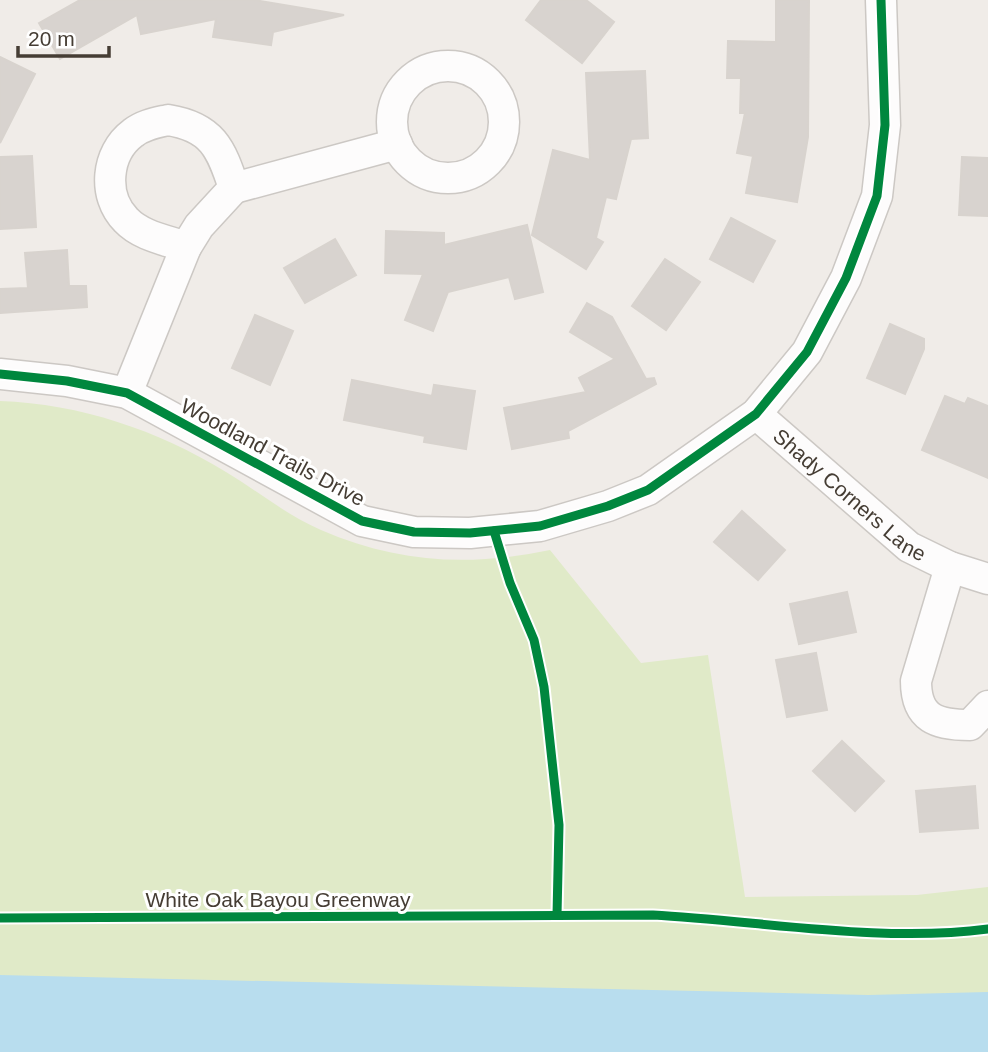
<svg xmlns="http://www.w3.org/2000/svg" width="988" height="1052" font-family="Arial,sans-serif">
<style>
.green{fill:#e0eac8}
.water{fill:#b8ddee}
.building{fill:#d8d3cf;stroke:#d8d3ce;stroke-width:2}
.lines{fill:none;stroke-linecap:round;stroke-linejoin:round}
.street-casing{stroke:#ccc8c4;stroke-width:33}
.street{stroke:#fdfcfc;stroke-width:30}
.cycleway-casing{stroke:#fff;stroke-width:13}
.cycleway{stroke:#00873e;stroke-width:9}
.labels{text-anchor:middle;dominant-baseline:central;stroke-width:6;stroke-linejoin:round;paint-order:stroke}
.street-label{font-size:21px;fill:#453d34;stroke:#fff}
</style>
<rect width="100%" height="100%" fill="#f0ece8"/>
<!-- green -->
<path class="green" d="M0,401C81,404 157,430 226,472C258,491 286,515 321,530C397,563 469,567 550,550L641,663L708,655L745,897L917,895L988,887V1052H0Z"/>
<!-- water -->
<path class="water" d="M0,975L868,995L988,992V1052H0Z"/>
<!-- building -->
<g class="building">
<path d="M80,0H254L344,15L273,32L271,45L213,37L216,19L141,34L137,15L60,59L39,23Z"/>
<path d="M541,0H586L614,22L582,63L526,20Z"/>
<path d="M776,0H809L808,137L797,202L746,193L753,156L737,153L745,113H740L741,78H727L728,41L776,42Z"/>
<path d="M0,57L35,74L0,143Z"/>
<path d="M645,71L648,138L631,139L616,199L606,197L596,238L603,242L586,269L532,235L553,150L590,160L586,73Z"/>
<path d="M32,156L36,227L0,229V157Z"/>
<path d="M962,157L988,158V216L959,215Z"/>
<path d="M731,218L775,241L753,282L710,259Z"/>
<path d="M527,225L543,292L515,299L509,277L448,292L433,331L405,320L423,274L385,273L386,231L444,233V245Z"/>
<path d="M335,239L356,275L305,303L284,268Z"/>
<path d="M67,250L69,286H86L87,307L0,313V289L28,288L25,253Z"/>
<path d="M665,259L700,282L666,330L632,306Z"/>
<path d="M587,303L612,317L646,379L654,378L656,384L568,431L569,438L512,449L504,408L586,392L579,378L615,359L570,332Z"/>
<path d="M255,315L293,331L270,385L232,368Z"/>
<path d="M890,324L924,339V349L905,394L867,378Z"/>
<path d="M352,380L432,396L434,385L475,391L466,449L424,442L425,436L344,420Z"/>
<path d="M945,396L965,404L968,398L988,406V478L922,450Z"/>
<path d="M742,511L785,550L758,580L714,542Z"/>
<path d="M847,592L856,632L799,644L790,604Z"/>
<path d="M816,653L827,710L787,717L776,660Z"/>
<path d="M842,741L884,781L855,811L813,771Z"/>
<path d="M975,786L978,828L920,832L916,791Z"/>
</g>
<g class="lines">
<!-- street casing -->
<g class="street-casing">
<g id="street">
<circle cx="448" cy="122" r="56"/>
<path d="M168,120C212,127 221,148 234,188L199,226L186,247C166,240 141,236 126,220C102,196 106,153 133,133C143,125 155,123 168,120Z"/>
<path d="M234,188L397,144"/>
<path d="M0,374L67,381L127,393L362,521L414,532L470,533L540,526L608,506L648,490L756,414L807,352L846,278L877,196L885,125L881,0"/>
<path d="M127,393L186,247"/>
<path id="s1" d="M756,414L909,547L950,567L988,579"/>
<path d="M950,567L916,681C916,719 937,725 970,725L988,706"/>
</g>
</g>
<!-- street -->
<use href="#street" class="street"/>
<!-- cycleway casing -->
<g class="cycleway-casing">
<g id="cycleway">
<path d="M0,374L67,381L127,393L362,521L414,532L470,533L540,526L608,506L648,490L756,414L807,352L846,278L877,196L885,125L881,0"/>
<path d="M494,531L510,583L534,640L544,687L559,825L557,915"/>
<path d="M0,918L653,915C761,921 881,943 988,929"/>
</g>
</g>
<!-- cycleway -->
<use href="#cycleway" class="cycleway"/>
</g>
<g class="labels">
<!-- street labels -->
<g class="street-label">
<text transform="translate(273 452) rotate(28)">Woodland Trails Drive</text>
<text stroke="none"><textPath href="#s1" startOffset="124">Shady Corners Lane</textPath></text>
<text x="278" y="899">White Oak Bayou Greenway</text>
</g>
</g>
<!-- scale -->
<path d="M18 46v10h91v-10" fill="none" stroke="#453d34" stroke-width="3.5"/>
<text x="28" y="46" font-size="21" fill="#453d34" stroke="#ffffff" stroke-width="5" paint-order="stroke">20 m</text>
</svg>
